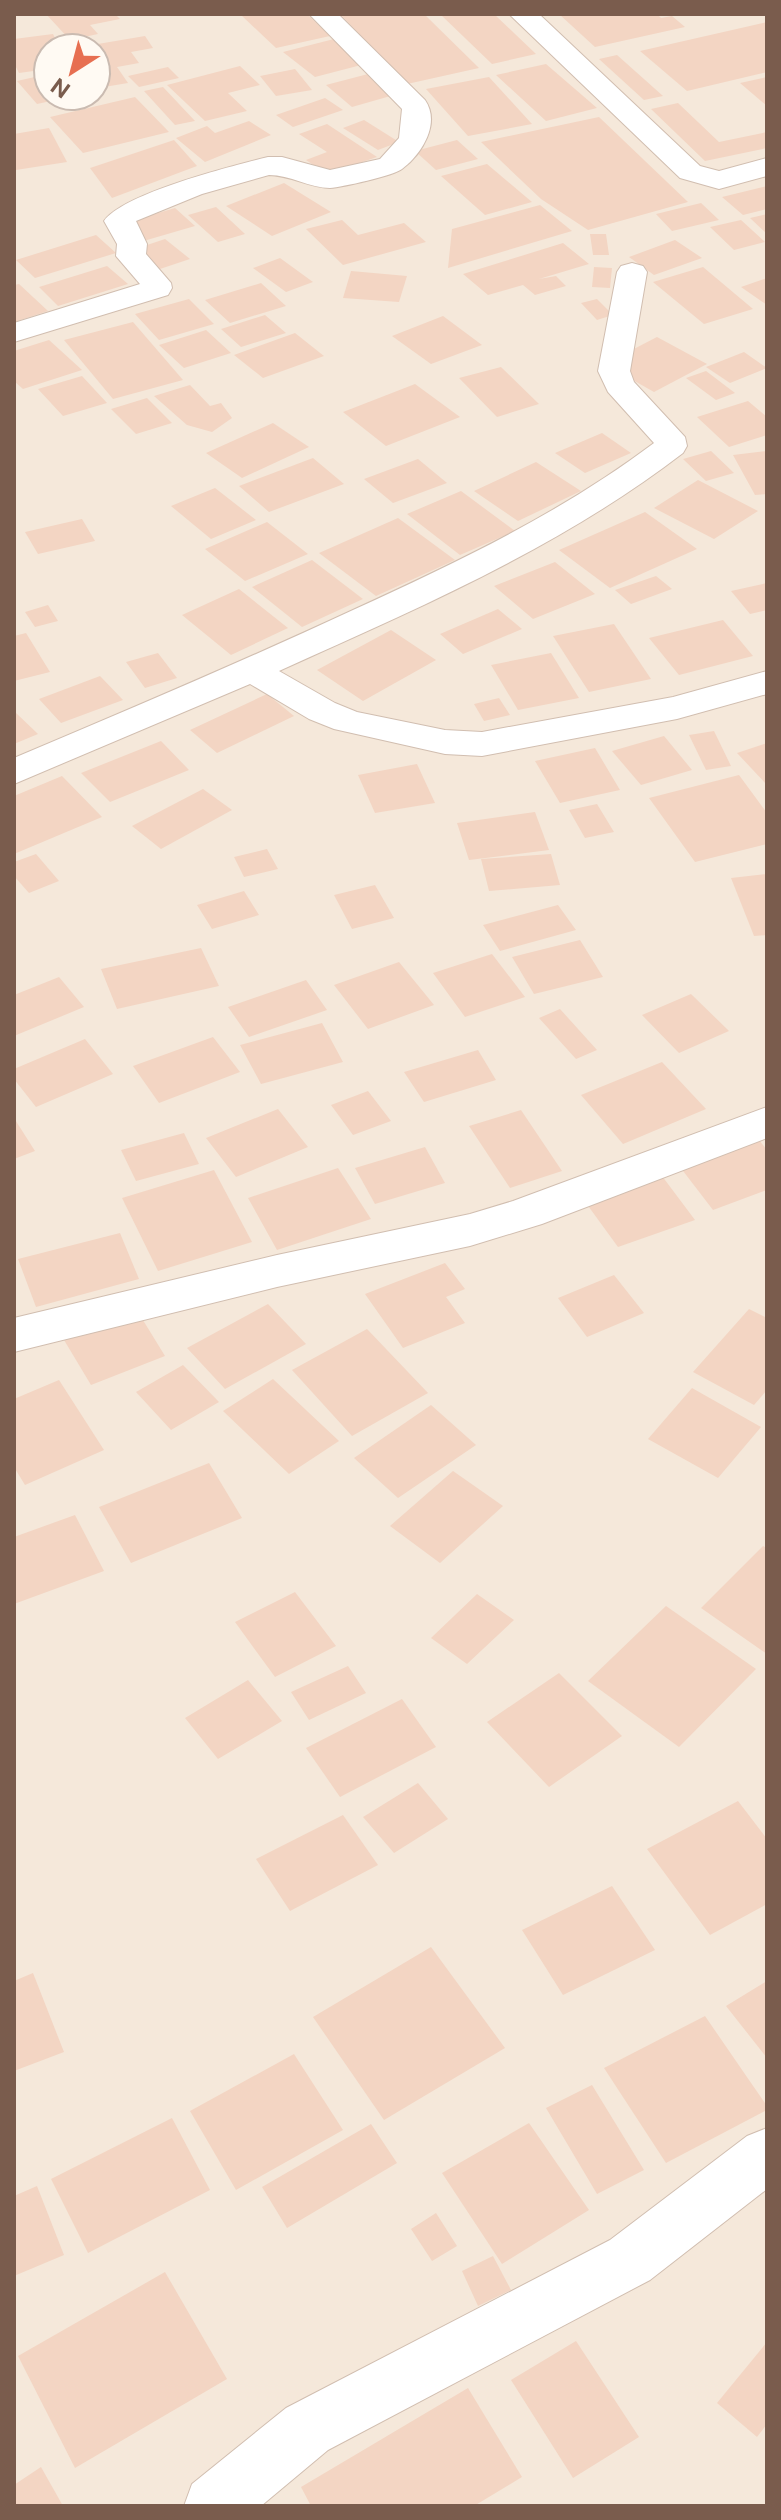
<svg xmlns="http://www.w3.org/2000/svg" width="781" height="2520" font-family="'Public Sans',sans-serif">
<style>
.residential{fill:#f5e8da;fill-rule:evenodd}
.building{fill:#f3d5c3}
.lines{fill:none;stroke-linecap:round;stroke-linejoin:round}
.minor-casing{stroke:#d1beb0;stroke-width:2}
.minor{fill:#fff;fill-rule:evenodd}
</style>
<rect width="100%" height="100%" fill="#fdf6ec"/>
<!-- residential -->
<path class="residential" d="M14,14H767V2506H14ZM48,48H96V96H48Z"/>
<!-- building -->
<g class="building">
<path d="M46,14H115L120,19L90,25L98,34L70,40Z"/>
<path d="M307,14L330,36L276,48L241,15Z"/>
<path d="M340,14H424L479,68L407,84Z"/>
<path d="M440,14H494L536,54L492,64Z"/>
<path d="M559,14H657L661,18L672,16L685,27L595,47Z"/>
<path d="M767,22V72L687,91L640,51Z"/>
<path d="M53,34L60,48H48V69L19,73L14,63V39Z"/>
<path d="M145,36L153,48L131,52L139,63L117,67L128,83L98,88L96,48L86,46Z"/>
<path d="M334,39L365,64L315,77L283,52Z"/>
<path d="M617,55L663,96L644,100L599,59Z"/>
<path d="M546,64L597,108L546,121L496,75Z"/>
<path d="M240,66L260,85L228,93L247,111L205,121L167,85Z"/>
<path d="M168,67L179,78L139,87L128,76Z"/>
<path d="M295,69L312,90L276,96L260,76Z"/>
<path d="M48,74V96L69,97L37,104L17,81Z"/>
<path d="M368,74L394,95L352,107L326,85Z"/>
<path d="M489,77L532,124L468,136L426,89Z"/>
<path d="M767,77V106L740,83Z"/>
<path d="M163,87L195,121L175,125L144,91Z"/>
<path d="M135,97L169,132L83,153L50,117Z"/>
<path d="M325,98L343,110L293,127L276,115Z"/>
<path d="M678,103L719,142L767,132V148L705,161L651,109Z"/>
<path d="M599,117L688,202L588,230L541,199L481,142Z"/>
<path d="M364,120L399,142L378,150L343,128Z"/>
<path d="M249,121L271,135L205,162L176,138L207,126L215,133Z"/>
<path d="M327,124L377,157L327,174L306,160L327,152L299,134Z"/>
<path d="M49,128L67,162L16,170L14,134Z"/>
<path d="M174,140L197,166L112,198L90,168Z"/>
<path d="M457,140L478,159L436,170L415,151Z"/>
<path d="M487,164L532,202L485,215L441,176Z"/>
<path d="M284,183L331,212L272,236L226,206Z"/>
<path d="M767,186V209L743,215L722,197Z"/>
<path d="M701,203L719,220L672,231L656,214Z"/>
<path d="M540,205L572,231L448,268L452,229Z"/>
<path d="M216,207L245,234L218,242L188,215Z"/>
<path d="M175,208L195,226L140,242L121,224Z"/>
<path d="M767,214V234L750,218Z"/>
<path d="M342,220L358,235L404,223L426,242L343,265L306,229Z"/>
<path d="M741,220L765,242L734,250L710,227Z"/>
<path d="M590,234H606L609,255H593Z"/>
<path d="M96,235L116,253L35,278L16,260Z"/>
<path d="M165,239L190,259L151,272L141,247Z"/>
<path d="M675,240L702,258L654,275L629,257Z"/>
<path d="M563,243L589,264L539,279L556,276L566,286L535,295L523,285L488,295L463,274Z"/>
<path d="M280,258L313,282L286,292L253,268Z"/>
<path d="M107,266L128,284L58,306L39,287Z"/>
<path d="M594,267L612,268L610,288L592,287Z"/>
<path d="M703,267L753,309L704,324L653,282Z"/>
<path d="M351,271L407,276L399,302L343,298Z"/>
<path d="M767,278V305L741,287Z"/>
<path d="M261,283L286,306L230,323L205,300Z"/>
<path d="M19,284L48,311L14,322V285Z"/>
<path d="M189,299L214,324L159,340L135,314Z"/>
<path d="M597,299L613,315L597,320L581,303Z"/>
<path d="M265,315L286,333L241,347L221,329Z"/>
<path d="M443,316L482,345L431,364L392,336Z"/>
<path d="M133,322L183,380L113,399L64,340Z"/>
<path d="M206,330L231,353L184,368L159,345Z"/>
<path d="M295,333L324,356L263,378L234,355Z"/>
<path d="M657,337L707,364L654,392L624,375L628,352Z"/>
<path d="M49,340L82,370L23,389L14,381V351Z"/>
<path d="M744,352L767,368L730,383L706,367Z"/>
<path d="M501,367L539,404L497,417L459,378Z"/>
<path d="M706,371L735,393L716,400L686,378Z"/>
<path d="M82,376L107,403L63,416L38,389Z"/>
<path d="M415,384L460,417L386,446L343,412Z"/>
<path d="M190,385L210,406L221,403L232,418L212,432L187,425L154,396Z"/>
<path d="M147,398L172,423L136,434L111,409Z"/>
<path d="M748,401L767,417V435L729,447L697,417Z"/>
<path d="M273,423L309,447L242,478L206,453Z"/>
<path d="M602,433L631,453L585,473L555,453Z"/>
<path d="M711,451L734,473L706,481L683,459Z"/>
<path d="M767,451V494L755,495L733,455Z"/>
<path d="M313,458L344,484L269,512L239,486Z"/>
<path d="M418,459L447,483L393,503L364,479Z"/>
<path d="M536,462L581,491L518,521L474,491Z"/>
<path d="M698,480L758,511L714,539L654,508Z"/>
<path d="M215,488L256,520L211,539L171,506Z"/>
<path d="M461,491L515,531L460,555L407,514Z"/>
<path d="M645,512L697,549L610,588L559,550Z"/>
<path d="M398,518L455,560L376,596L319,553Z"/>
<path d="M82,519L95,541L38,554L25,532Z"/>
<path d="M267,522L308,554L245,581L205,549Z"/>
<path d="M312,560L363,599L302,627L252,587Z"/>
<path d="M555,562L595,594L533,619L494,586Z"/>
<path d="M656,576L672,589L631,604L615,590Z"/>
<path d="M767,583V610L750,614L731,591Z"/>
<path d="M239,589L288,628L231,655L182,615Z"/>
<path d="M48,605L58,621L35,627L25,612Z"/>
<path d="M498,609L522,629L463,654L440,634Z"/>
<path d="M723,620L753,656L679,675L649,638Z"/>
<path d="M614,624L651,679L589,692L553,636Z"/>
<path d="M391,630L436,660L363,701L317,670Z"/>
<path d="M26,633L50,672L14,681V636Z"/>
<path d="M158,653L177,678L145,688L126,662Z"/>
<path d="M551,653L579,698L518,710L491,665Z"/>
<path d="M100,676L123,700L61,723L39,699Z"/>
<path d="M267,694L294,716L217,753L190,730Z"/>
<path d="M499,698L510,715L484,721L474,704Z"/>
<path d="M14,711L38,734L14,744Z"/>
<path d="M714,731L731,766L706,770L689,735Z"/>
<path d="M664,736L692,770L641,785L612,751Z"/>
<path d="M161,741L189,770L110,802L81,773Z"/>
<path d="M767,743V785L737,753Z"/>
<path d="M595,748L620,790L560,803L535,761Z"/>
<path d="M417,764L435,803L375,813L358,775Z"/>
<path d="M739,775L767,813V844L695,862L649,798Z"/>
<path d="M62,776L102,817L14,854V796Z"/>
<path d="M203,789L232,810L161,849L132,826Z"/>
<path d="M597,804L614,832L585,838L569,810Z"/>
<path d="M535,812L549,850L469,860L457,823Z"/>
<path d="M267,849L278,869L244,877L234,857Z"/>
<path d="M36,854L59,881L29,893L14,876V862Z"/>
<path d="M551,854L560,885L489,891L481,859Z"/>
<path d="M767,874V935L754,936L731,878Z"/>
<path d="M375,885L394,918L352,929L334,895Z"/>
<path d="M244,891L259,915L212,929L197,905Z"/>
<path d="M558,905L576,930L500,951L483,925Z"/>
<path d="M580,940L603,977L534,994L512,957Z"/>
<path d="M201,948L219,986L117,1009L101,969Z"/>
<path d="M492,954L525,997L465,1017L433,973Z"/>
<path d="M399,962L434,1005L368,1029L334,985Z"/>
<path d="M59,977L84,1007L14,1036V995Z"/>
<path d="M306,980L327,1010L249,1037L228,1007Z"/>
<path d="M691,994L729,1031L679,1053L642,1015Z"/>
<path d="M560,1009L597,1050L576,1059L539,1018Z"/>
<path d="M322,1023L343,1062L261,1084L240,1045Z"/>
<path d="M213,1037L240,1072L159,1103L133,1066Z"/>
<path d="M85,1039L113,1074L36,1107L14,1079V1069Z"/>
<path d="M478,1050L496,1080L424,1102L404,1072Z"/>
<path d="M662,1062L706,1109L623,1144L581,1095Z"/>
<path d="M368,1091L391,1121L353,1135L331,1105Z"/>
<path d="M278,1109L308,1147L236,1177L206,1138Z"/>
<path d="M521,1110L562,1171L510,1188L469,1126Z"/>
<path d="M14,1118L35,1151L14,1159Z"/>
<path d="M184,1133L199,1164L136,1181L121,1150Z"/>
<path d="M759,1140L767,1150V1190L713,1210L680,1167Z"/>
<path d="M425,1147L445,1183L375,1204L355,1168Z"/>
<path d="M338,1168L371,1219L277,1250L248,1198Z"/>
<path d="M214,1170L252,1242L158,1271L122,1198Z"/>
<path d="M662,1176L695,1220L618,1247L586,1203Z"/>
<path d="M120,1233L139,1279L36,1307L18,1259Z"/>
<path d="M445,1263L465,1289L446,1297L465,1323L403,1348L365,1294Z"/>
<path d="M614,1275L644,1313L587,1337L558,1298Z"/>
<path d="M268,1304L306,1344L225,1389L187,1348Z"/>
<path d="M749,1309L767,1318V1390L754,1405L693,1372Z"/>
<path d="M138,1312L165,1356L91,1385L64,1340Z"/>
<path d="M367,1329L428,1393L352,1436L292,1370Z"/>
<path d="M183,1365L219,1402L171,1430L136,1392Z"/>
<path d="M273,1379L339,1441L289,1474L223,1411Z"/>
<path d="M59,1380L104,1450L25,1485L14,1467V1399Z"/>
<path d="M692,1388L761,1427L718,1478L648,1439Z"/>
<path d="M431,1405L476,1445L398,1498L354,1458Z"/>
<path d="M209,1463L242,1518L131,1563L99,1507Z"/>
<path d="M453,1471L503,1506L440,1563L390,1526Z"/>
<path d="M75,1515L104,1571L14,1604V1537Z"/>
<path d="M763,1546L767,1548V1654L701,1608Z"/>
<path d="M295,1592L336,1646L275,1677L235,1622Z"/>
<path d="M477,1594L514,1620L467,1664L431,1638Z"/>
<path d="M666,1606L756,1669L679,1747L588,1681Z"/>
<path d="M348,1666L366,1693L309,1720L291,1692Z"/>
<path d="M559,1673L622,1736L549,1787L487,1722Z"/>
<path d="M248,1680L282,1721L218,1759L185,1718Z"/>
<path d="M402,1699L436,1747L340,1797L306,1748Z"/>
<path d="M418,1783L448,1819L394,1853L363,1817Z"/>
<path d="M738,1801L767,1839V1904L710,1935L647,1849Z"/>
<path d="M343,1815L378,1865L290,1911L256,1859Z"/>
<path d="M612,1886L655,1950L563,1995L522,1930Z"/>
<path d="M431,1947L505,2048L384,2120L313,2017Z"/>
<path d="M33,1973L64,2052L14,2071V1981Z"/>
<path d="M767,1981V2058L726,2006Z"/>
<path d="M705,2016L767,2106V2110L666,2163L604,2068Z"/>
<path d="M294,2054L343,2130L236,2190L190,2111Z"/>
<path d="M592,2085L644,2170L597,2194L546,2108Z"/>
<path d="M172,2118L210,2190L88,2253L51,2179Z"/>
<path d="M529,2123L589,2210L502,2264L442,2173Z"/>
<path d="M371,2124L397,2163L287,2228L262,2187Z"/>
<path d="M37,2186L64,2255L14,2276V2196Z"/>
<path d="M436,2213L457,2246L432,2261L411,2229Z"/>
<path d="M493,2256L511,2290L478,2306L462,2271Z"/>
<path d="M165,2272L227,2379L75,2468L18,2356Z"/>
<path d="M576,2341L639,2437L573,2478L511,2380Z"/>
<path d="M767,2342V2424L757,2437L717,2403Z"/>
<path d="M468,2388L522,2477L474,2506H311L301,2487Z"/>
<path d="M41,2467L63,2506H14V2485Z"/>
</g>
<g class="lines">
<!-- minor casing -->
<g class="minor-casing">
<g id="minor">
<path d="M309,14H338L425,100C441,123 422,154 402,169C393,176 342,187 330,188C310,188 290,175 269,175L202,194L136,221L147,244L146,254L171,283L172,288L168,295L14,342V323L140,284L116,256L117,244L104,221C124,193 232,166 268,157H282L330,170L380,159L399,138L402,109Z"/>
<path d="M509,14H539L700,166L719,171L767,158V176L719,189L680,178Z"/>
<path d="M632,263L643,266L647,272L630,371L634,382L685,437L687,446L683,453C561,547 419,608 279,671L335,703L357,712L445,730L482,732L673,697L767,671V694L677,719L482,756L445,754L334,729L309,719L250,684L14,784V758C128,710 241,662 353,610C458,562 561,513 654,443L608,392L598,371L617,272L621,266Z"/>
<path d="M767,1107V1138L542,1224L470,1246L277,1287L14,1352V1318L277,1255L470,1214L513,1201Z"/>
<path d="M767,2128V2189L650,2280L328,2450L261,2506H184L192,2484L286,2408L610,2240L747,2136Z"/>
</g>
</g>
<!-- minor -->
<use href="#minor" class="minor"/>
</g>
<!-- border -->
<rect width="781" height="2520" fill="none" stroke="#7a5c4d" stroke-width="32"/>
<!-- north arrow -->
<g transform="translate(72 72) rotate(216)"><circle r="38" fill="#fffaf3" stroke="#cabbb1" stroke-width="2"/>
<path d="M0-6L14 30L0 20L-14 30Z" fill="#e76f51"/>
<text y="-12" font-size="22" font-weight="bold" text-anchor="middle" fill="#7a5c4d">N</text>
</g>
</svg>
